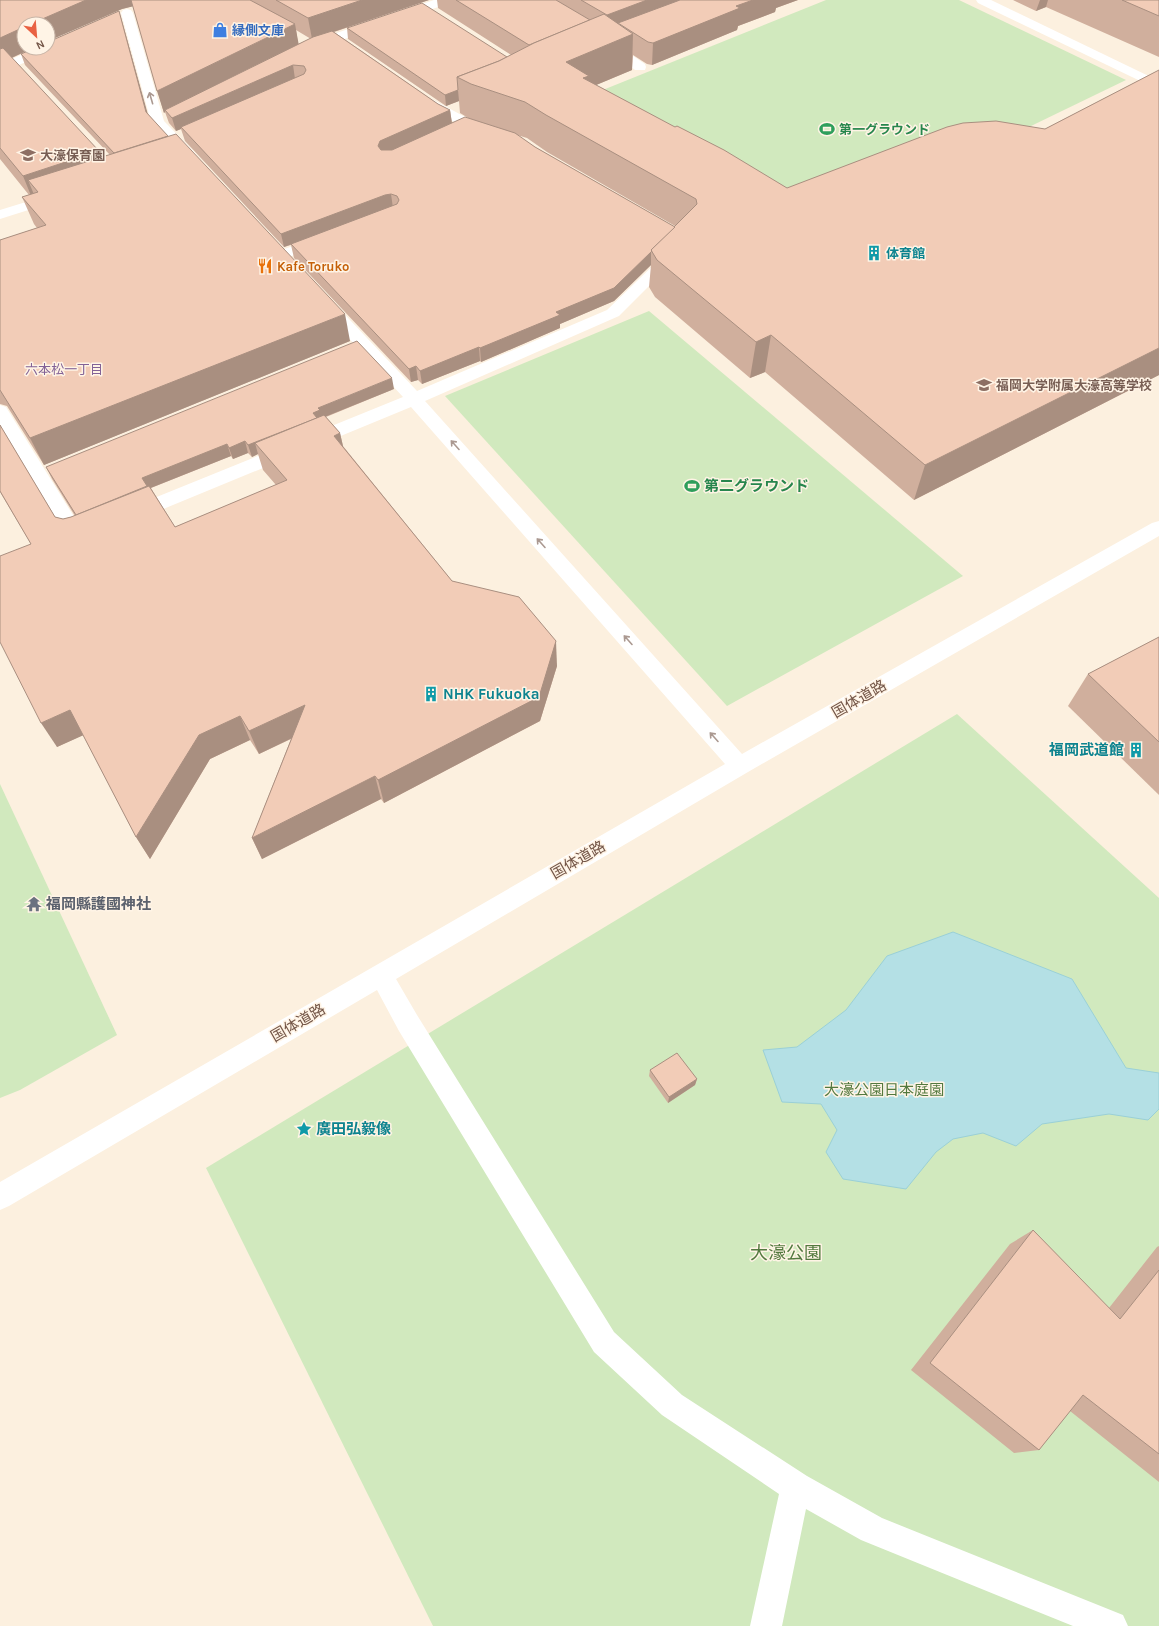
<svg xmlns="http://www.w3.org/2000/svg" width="1159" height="1626" font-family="Karla,'Noto Sans JP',sans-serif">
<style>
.green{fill:#d1e9be}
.water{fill:#b4e0e5;stroke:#9ad0d7}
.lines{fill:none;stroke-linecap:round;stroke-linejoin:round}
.minor{fill:#fff;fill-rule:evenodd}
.wall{fill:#d0af9d;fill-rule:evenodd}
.shaded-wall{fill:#a98f80}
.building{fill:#f2ccb7;stroke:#a98f80}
.oneway{stroke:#ab9991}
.labels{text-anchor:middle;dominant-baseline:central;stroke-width:3;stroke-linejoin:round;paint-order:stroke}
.far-shop-label{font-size:13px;font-weight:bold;fill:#366cbe;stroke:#fff4e6;text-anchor:start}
.far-leisure-label{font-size:13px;font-weight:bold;fill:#27864d;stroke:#fff4e6;text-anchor:start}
.far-education-label{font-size:13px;font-weight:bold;fill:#785e54;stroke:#fff4e6;text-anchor:start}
.far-culture-label{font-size:13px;font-weight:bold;fill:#0d838f;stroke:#fff4e6;text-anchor:start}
.far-food-label{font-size:13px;font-weight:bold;fill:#c56008;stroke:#fff4e6;text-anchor:start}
.far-neighbourhood-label{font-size:13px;fill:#836296;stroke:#fff4e6}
.leisure-label{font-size:15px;font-weight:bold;fill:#27864d;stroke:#fff4e6;text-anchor:start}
.culture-label{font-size:15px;font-weight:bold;fill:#0d838f;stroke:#fff4e6;text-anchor:start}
.street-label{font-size:15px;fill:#735547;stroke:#fff4e6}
.worship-label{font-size:15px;font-weight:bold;fill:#5b616d;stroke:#fff4e6;text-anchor:start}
.park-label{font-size:15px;fill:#53793f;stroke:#fff4e6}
.near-park-label{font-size:18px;fill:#53793f;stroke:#fff4e6}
</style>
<rect width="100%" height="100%" fill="#fcf0df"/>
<!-- green -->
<g class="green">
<path d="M826,0H959L1126,80L965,158L784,218L578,100Z"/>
<path d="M649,311L963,576L727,706L445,396Z"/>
<path d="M957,714L1159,898V1626H433L206,1168Z"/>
<path d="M0,784L117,1035L20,1090L0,1098Z"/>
</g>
<!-- water -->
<path class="water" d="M953,932L1072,979L1126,1068L1159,1073V1109L1148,1120L1109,1114L1042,1124L1016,1146L983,1133L953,1139L936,1152L906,1189L843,1179L826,1152L837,1130L821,1104L782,1102L763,1050L797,1047L846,1010L887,956Z"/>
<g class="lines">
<!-- minor -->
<g class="minor">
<path d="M434,0H452L450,3L315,49H307L305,46L307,43Z"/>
<path d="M976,0H991L1159,81V90L978,3Z"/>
<path d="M127,9L131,10L133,13L164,121L195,153L197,156L195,159L190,160L185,159L151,122L121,13L123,10Z"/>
<path d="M607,40L611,41L645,64L646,67L645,70H635L603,47L601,44L603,41Z"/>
<path d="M50,43L54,44L56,47L54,50L0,73V64L37,48H48V44Z"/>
<path d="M426,96L467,118L491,127L493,130L491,133L486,134L458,124L421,103L419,100L421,97Z"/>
<path d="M55,193L60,194L62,197L60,200L0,219V210Z"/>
<path d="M321,236L326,237L328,240L326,243L281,260L276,258L273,255L276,252Z"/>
<path d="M671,251L676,253L679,256L619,316L425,401L742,754L1152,523L1159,521V536L748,772L396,979L417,1015L614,1332L682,1395L807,1476L882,1518L1123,1615L1128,1626H1073L861,1540L806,1509L782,1626H750L779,1494L662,1415L594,1352L399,1031L377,990L9,1206L0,1210V1182L725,764L411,407L139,519L133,520L127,519L124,514L127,509L403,397L321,308L319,305L321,302L327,300L333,302L417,391L607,310L666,253Z"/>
<path d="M0,405L6,407L81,528L85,527L92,529L94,534L92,539L77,544L70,542L0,425Z"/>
</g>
</g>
<!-- wall -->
<g class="wall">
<path d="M0,0H429L334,32L438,104L450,110L452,123L470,119L460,113L459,101L446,106L348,39L347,28L507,57L511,55L438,8L437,0H798L776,8L775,12L738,26L737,30L652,65L647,64L633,55L632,70L596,85L787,188L1045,129L1159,70V375L914,500L765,372L750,378L655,297L649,287L651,265L614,301L560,324V328L481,362L480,361L422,384L418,380L411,382L294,258L291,245L284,247L185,141L181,129L176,131L169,123L165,112L164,113L133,6L122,9L48,41V24H24L33,48L12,58L102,157L110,155L25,65L21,54L119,11L147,113L350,341L44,465L7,406L0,404V240L37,228L34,224L22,197L29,195L0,159ZM296,30L311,39L298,44ZM517,135L527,138L547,152L675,226V227L535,147Z"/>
<path d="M1013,0H1159V57L1046,7L1036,11Z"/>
<path d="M394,389L326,417L340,433L343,446L452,581L557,666L540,721L384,803L381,799L262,859L252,838L291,739L259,754L250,740L210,759L150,859L136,837L83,735L57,747L31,544L0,492V425L55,517L63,519L75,516L52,479L46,467ZM248,453L252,457L258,454L263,470L276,485L175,527L151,488L231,456L233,459Z"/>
<path d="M1159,637V795L1068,706L1088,674Z"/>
<path d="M650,1070L697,1079L695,1085L668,1103L649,1076Z"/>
<path d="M1033,1230L1109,1308L1157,1247L1159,1246V1482L1070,1411L1039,1450L1014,1453L911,1370L1010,1244Z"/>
</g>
<!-- shaded-wall -->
<g class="shaded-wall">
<path d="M86,0H159L122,9L48,41V24H39L40,20Z"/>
<path d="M362,0H429L312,39L308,18Z"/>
<path d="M647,0H704L618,23V32L606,36L607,15Z"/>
<path d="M753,0H798L776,8L775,12L738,26L737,30L652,65L653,43L736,6Z"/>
<path d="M1040,0H1048L1046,7L1036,11Z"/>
<path d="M119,11L122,21L150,122L146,112Z"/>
<path d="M295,24L299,46L165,110V112L164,113L157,91Z"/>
<path d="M24,27V48H33L0,63V38Z"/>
<path d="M633,34L632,70L589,88L566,62Z"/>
<path d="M293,65L295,79L181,127V129L176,131L172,118Z"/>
<path d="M458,90L459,101L446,106L445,95Z"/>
<path d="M450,110L452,124L382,155L378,146L380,141Z"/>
<path d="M99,151L107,173L38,192L28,180L35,197L32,198L23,176Z"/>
<path d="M391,194L393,208L387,209L284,247L281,234L385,195Z"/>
<path d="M651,251V265L614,301L560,324V328L481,362L480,348L556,312Z"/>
<path d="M345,314L350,341L44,465L30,438Z"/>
<path d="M771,335L765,372L750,378L756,342Z"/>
<path d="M479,347L480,361L422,384L420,371Z"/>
<path d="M1159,348V375L914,500L925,465Z"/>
<path d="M416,366L418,380L411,382L409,369Z"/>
<path d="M392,378L394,389L322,418L255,443L258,454L252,457L248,445L313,413L318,408Z"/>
<path d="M340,433L346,460L334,436Z"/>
<path d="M245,441L248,453L233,459L229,448Z"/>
<path d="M227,444L231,456L148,489L142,478Z"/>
<path d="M556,641L557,666L540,721L384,803L378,780Z"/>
<path d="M305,705L313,728L259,754L249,731Z"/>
<path d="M70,710L86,734L57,747L41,723Z"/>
<path d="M240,716L250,740L210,759L150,859L136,837L199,735Z"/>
<path d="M375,776L381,799L262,859L252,838Z"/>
<path d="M697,1079L695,1085L668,1103L669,1097Z"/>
</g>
<!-- building -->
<g class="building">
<path d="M0,0H86L40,20L39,24H24V27L0,38Z"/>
<path d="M131,0H250L295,24L157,91Z"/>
<path d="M276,0H362L308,18Z"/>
<path d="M456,0H556L590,20L534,43L529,45Z"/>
<path d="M581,0H647L607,15Z"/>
<path d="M680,0H753L736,6L740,8L653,43L648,42L618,23Z"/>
<path d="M1122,0H1159V16Z"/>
<path d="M422,3L507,57L499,61L457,77L458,90L445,95L347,28Z"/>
<path d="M119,11L146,112L168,136L114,153L21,54L35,48H48V42Z"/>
<path d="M604,14L633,34L566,62L589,76L583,78L675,127L677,126L724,150L787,188L947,127L963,123L996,121L1045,129L1159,70V348L925,465L771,335L756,342L657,260L651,250L697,204L696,199L546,115L525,102L471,84L457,77L499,61L534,43Z"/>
<path d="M332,31L438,104L450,110L380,141L378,146L381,150H392L465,117L515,133L535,147L675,227L651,250L652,251L614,288L556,312L560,315L480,348L479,347L420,371L416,366L409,369L291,244L397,204L399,200L397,196L391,194L385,195L281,234L181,127L304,74L306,70L304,66L293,65L172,118L165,110L313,37Z"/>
<path d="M3,48L99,151L23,176L0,148V49Z"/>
<path d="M176,134L345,314L30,438L0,390V240L46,225L22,197L38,192L28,180Z"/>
<path d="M357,341L392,378L318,408L320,410L313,413L317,418L248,445L245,441L229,448L227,444L142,478L147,486L76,515L46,467Z"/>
<path d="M324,415L340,433L334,436L452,581L519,597L556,641L539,697L378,780L375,776L252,838L305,705L249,731L240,716L199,735L136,837L70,710L41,723L0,642V556L31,544L0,491V425L55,517L63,519L71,517L149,486L175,527L287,480L255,443Z"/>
<path d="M1159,637V742L1088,674Z"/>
<path d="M677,1053L697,1079L669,1097L650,1070Z"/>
<path d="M1033,1230L1120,1319L1159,1270V1454L1083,1395L1039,1450L930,1363Z"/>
</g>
<!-- one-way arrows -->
<defs><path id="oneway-shaft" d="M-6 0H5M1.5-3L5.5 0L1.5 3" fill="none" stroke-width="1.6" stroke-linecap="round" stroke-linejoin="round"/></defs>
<g class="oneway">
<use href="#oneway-shaft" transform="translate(151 98) rotate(-106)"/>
<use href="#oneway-shaft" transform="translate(455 445) rotate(-132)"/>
<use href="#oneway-shaft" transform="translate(541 543) rotate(-132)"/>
<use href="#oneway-shaft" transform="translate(628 640) rotate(-132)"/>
<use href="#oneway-shaft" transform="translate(714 737) rotate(-132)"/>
</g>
<!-- icons -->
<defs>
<g id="shop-bare" transform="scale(1.2)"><path d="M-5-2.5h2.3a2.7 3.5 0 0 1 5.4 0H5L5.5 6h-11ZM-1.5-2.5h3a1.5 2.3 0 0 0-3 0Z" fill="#3f7fe0" stroke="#fff4e6" stroke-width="2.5" paint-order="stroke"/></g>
<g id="stadium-bare" transform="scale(1.2)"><path d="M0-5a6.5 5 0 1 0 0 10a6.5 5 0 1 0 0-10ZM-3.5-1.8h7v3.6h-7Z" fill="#2e9e5b" stroke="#fff4e6" stroke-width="2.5" paint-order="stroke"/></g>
<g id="school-bare" transform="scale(1.2)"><path d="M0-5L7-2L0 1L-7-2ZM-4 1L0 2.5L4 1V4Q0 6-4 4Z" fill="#8d6e63" stroke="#fff4e6" stroke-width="2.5" paint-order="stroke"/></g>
<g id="building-bare" transform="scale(1.2)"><path d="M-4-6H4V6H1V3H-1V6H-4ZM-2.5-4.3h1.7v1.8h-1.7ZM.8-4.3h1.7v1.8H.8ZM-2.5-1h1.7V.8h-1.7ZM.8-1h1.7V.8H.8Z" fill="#0f9aa8" stroke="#fff4e6" stroke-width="2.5" paint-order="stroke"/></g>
<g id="restaurant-bare" transform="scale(1.2)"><path d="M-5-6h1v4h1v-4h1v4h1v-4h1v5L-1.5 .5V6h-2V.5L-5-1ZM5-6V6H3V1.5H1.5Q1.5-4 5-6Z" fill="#e8710a" stroke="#fff4e6" stroke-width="2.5" paint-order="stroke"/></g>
<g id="temple-bare" transform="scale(1.2)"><path d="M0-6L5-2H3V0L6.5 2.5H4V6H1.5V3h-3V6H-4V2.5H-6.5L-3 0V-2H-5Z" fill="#6b7280" stroke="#fff4e6" stroke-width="2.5" paint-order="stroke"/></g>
<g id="sight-bare" transform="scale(1.2)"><path d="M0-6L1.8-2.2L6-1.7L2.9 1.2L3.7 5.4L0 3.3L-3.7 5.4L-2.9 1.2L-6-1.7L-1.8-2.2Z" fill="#0f9aa8" stroke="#fff4e6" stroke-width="2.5" paint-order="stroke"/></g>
</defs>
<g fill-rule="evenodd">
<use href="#shop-bare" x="220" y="30"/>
<use href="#stadium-bare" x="827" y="129"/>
<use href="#school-bare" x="28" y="155"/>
<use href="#building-bare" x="874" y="253"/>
<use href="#restaurant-bare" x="265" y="266"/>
<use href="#school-bare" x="984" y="385"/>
<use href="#stadium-bare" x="692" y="486"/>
<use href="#building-bare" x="431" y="694"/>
<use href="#building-bare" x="1136" y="750"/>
<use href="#temple-bare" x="34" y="904"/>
<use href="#sight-bare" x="304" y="1129"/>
</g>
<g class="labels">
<!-- far-shop labels -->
<g class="far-shop-label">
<text x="232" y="30">縁側文庫</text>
</g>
<!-- far-leisure labels -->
<g class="far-leisure-label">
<text x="839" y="129">第一グラウンド</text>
</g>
<!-- far-education labels -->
<g class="far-education-label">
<text x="40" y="155">大濠保育園</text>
<text x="996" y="385">福岡大学附属大濠高等学校</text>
</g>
<!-- far-culture labels -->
<g class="far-culture-label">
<text x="886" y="253">体育館</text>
</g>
<!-- far-food labels -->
<g class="far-food-label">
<text x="277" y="266">Kafe Toruko</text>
</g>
<!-- far-neighbourhood labels -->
<g class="far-neighbourhood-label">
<text x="64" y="369">六本松一丁目</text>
</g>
<!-- leisure labels -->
<g class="leisure-label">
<text x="704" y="486">第二グラウンド</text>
</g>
<!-- culture labels -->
<g class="culture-label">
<text x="443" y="694">NHK Fukuoka</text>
<text x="1124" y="750" text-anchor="end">福岡武道館</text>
<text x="316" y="1129">廣田弘毅像</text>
</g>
<!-- street labels -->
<g class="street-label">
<text transform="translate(859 699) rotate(-30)">国体道路</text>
<text transform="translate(578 860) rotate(-30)">国体道路</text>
<text transform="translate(298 1023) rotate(-30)">国体道路</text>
</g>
<!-- worship labels -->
<g class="worship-label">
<text x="46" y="904">福岡縣護國神社</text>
</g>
<!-- park labels -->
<g class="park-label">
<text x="884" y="1090">大濠公園日本庭園</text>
</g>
<!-- near-park labels -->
<g class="near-park-label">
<text x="786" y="1253">大濠公園</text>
</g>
</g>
<!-- north arrow -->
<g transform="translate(36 36) rotate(154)"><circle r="19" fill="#fff4e6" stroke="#c7b4a6"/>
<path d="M0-3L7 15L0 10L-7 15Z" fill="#e96142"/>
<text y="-6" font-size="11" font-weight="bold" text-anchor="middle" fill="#735547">N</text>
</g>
</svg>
